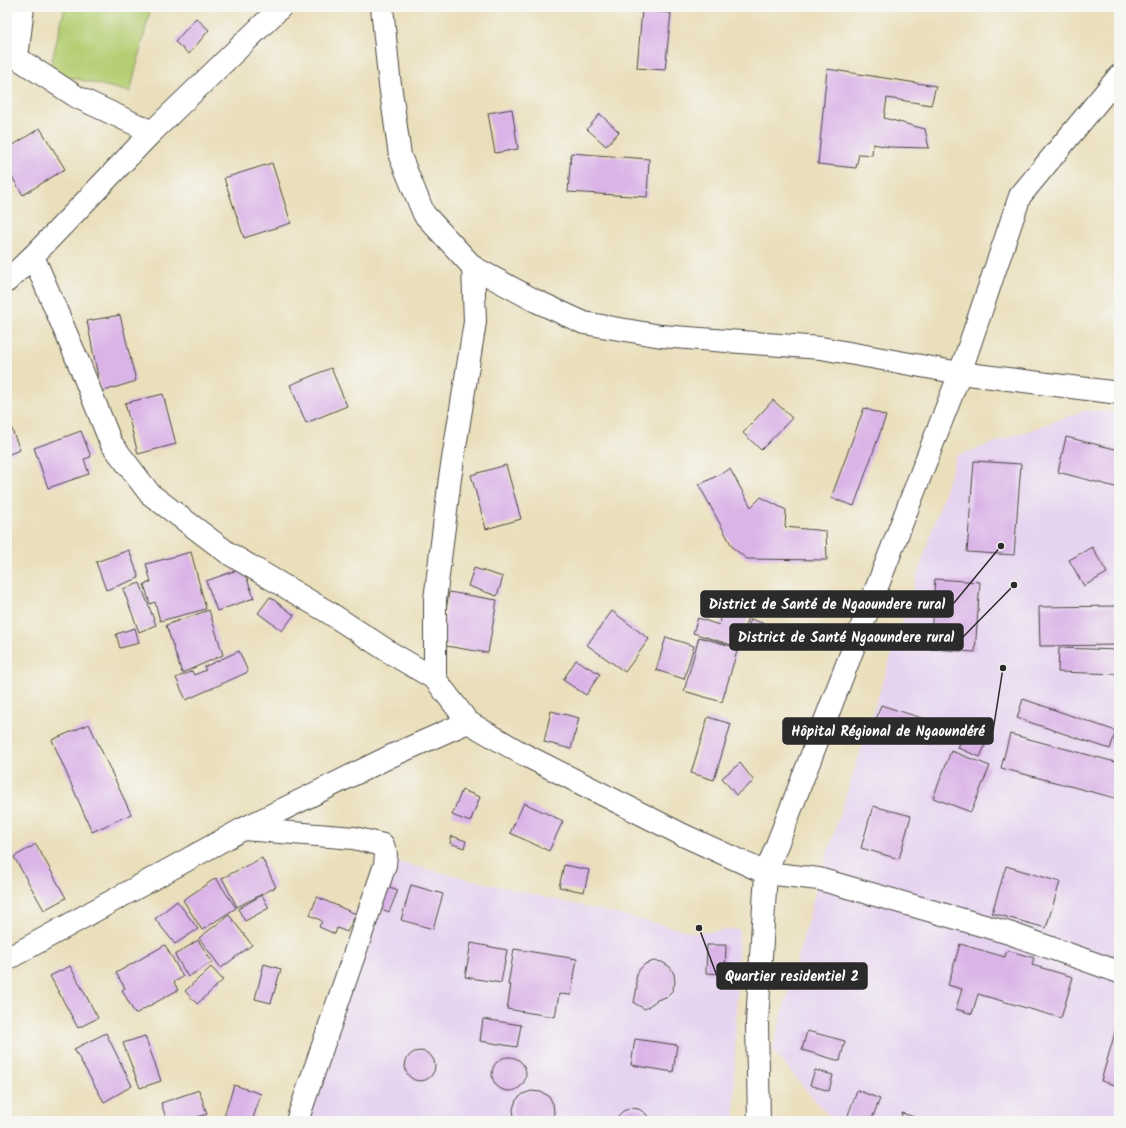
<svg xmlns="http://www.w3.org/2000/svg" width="1126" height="1128" font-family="Kalam,sans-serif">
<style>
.built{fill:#e6d3f0}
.green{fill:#b6ce73;stroke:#707c4f}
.building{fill:#dab3e7}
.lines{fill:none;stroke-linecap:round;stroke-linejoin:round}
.minor-casing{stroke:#484641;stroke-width:24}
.minor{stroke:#fff;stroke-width:22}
.leader{fill:none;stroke:#2b2b2b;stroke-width:1.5}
.callout-dot{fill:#2b2b2b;stroke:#f6f6f2;stroke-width:1.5}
.callout{fill:#2b2b2b;stroke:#2b2b2b;stroke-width:1.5}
.callout-label{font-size:14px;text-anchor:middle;font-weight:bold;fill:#fff}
</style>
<rect width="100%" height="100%" fill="#f6f6f2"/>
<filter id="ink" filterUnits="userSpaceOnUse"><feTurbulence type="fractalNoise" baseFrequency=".025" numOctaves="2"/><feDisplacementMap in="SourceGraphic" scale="8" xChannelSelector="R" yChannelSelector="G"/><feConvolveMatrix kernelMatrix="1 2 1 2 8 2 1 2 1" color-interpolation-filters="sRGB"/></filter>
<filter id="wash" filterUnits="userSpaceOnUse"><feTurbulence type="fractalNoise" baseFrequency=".012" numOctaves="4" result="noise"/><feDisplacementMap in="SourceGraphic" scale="16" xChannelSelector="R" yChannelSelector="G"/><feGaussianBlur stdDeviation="0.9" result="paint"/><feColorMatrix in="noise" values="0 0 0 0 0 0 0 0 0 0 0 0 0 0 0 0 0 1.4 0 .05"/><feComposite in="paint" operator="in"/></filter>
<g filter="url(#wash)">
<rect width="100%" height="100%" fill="#eadfbb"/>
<!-- built -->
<g class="built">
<path d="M1087,410L1119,413V1121H833L772,1050L819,879L956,456Z"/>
<path d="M389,860L696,933L739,929L734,1079L735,1121H299Z"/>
</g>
<!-- green -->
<path class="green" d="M65,7H151L130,92L49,72Z"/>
<g id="blocks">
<!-- building -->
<g class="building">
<path d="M465,7H489V8L466,10Z"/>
<path d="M642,10L671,13L665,70L637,68Z"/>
<path d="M196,18L209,30L189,54L175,42Z"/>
<path d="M827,69L936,86L931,105L887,98L884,118L925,129L929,148L889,147L873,144L872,155L859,154L856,168L818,164Z"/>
<path d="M512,109L518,149L495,153L488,113Z"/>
<path d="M600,114L619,132L606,146L587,129Z"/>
<path d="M40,128L65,169L23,195L7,169V149Z"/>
<path d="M571,153L649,159L647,197L568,192Z"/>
<path d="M272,163L291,223L244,238L224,178Z"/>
<path d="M120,315L136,381L101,392L87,321Z"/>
<path d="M331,368L347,406L306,423L290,385Z"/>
<path d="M163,394L176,444L138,454L125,403Z"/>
<path d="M773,400L792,418L761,450L743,433Z"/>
<path d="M864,408L886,416L854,506L831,498Z"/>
<path d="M7,417L20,450L7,455Z"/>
<path d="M81,431L91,457L84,459L89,474L48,488L34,448Z"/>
<path d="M1066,437L1119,450V488L1058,472Z"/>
<path d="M974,461L1021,464L1014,555L967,552Z"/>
<path d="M506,465L521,519L486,529L471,475Z"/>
<path d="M730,469L751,507L761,497L786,510L785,527L826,531L827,560L747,559L733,548L699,485Z"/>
<path d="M1092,547L1107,573L1084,586L1069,560Z"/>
<path d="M129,550L139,578L106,590L96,562Z"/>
<path d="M191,552L206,609L160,621L155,602L150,604L144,584L151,582L146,564Z"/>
<path d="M243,568L254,598L217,611L206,581Z"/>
<path d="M474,568L503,577L497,596L468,586Z"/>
<path d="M935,579L980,582L975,652L930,649Z"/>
<path d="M140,583L156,625L139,632L123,589Z"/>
<path d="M449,592L497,600L488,653L440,645Z"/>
<path d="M270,597L294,615L282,631L258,613Z"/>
<path d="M1119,606V645L1040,646L1039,607Z"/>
<path d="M209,610L223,655L182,673L166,625Z"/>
<path d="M724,610L748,617L738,647L693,633L698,618L719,625Z"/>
<path d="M612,611L649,639L625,672L587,645Z"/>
<path d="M751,619L765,624L754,650L741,645Z"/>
<path d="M135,628L139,643L120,648L116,634Z"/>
<path d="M666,637L694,646L684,679L656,670Z"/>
<path d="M699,637L738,648L722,702L684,691Z"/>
<path d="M1059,648L1119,650V674L1058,672Z"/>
<path d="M239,651L248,672L186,700L176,678L192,671L194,675L206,670L204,667Z"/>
<path d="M576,660L600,674L586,695L563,680Z"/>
<path d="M1023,699L1116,731L1110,749L1017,718Z"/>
<path d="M881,705L937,723L931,744L874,726Z"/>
<path d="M551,711L579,718L571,749L544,742Z"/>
<path d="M708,717L731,724L714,780L691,773Z"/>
<path d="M89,724L131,814L92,832L52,740Z"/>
<path d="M963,734L986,743L980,757L958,748Z"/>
<path d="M1010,734L1119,763V799L1001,768Z"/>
<path d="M951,751L990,766L971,812L933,798Z"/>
<path d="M740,763L754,781L736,795L722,778Z"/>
<path d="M462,790L480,797L470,822L452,815Z"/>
<path d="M524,803L563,821L549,851L510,833Z"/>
<path d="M873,806L911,816L899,859L861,848Z"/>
<path d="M452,836L466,841L464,848L450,843Z"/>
<path d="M36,844L66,898L44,910L14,857Z"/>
<path d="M262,858L276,887L237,907L222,878Z"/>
<path d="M564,865L589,870L584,892L559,887Z"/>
<path d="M1006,866L1060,882L1046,928L992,913Z"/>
<path d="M216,878L236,908L202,930L183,900Z"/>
<path d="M384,885L398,890L389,912L375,906Z"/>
<path d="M411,885L443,894L433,929L401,920Z"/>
<path d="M262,895L269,908L245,921L238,909Z"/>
<path d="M317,897L356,914L347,932L337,928L335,934L319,927L322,921L310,915Z"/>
<path d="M177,901L198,929L175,944L155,919Z"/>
<path d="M229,915L252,945L221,968L199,938Z"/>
<path d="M198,940L212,962L188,977L175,955Z"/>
<path d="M471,943L507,950L501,983L465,977Z"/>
<path d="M960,944L1005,957L1007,950L1034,958L1032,965L1073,977L1061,1018L978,994L972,1014L956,1009L962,989L948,985Z"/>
<path d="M165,945L183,977L174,982L178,990L135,1014L122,990L125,988L116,973Z"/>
<path d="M707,945H726L725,974L706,973Z"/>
<path d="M514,949L577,959L571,995L559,994L555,1017L507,1009L511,985H508Z"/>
<path d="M654,961L662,962L670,967L674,974L675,983L672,991L666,997L657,1000L645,1009L634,1003L637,987L636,978L639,970L645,964Z"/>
<path d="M264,964L281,969L271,1003L255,999Z"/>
<path d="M70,966L98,1018L78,1028L50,976Z"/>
<path d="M211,967L223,980L197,1004L185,991Z"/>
<path d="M483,1019L521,1025L517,1047L480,1041Z"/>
<path d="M1116,1029L1119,1030V1086L1101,1081Z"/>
<path d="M807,1031L845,1041L840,1061L802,1050Z"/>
<path d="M106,1033L132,1086L104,1102L74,1049Z"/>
<path d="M145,1036L161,1081L140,1088L123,1043Z"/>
<path d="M635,1039L677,1045L673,1072L631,1065Z"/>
<circle cx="420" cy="1066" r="15"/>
<circle cx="509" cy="1074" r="17"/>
<path d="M815,1070L833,1075L829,1091L810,1085Z"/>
<path d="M234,1085L261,1094L252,1121H226L223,1120Z"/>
<path d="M199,1090L207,1114L185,1121H167L161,1103Z"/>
<path d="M857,1090L880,1099L871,1121H854L847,1118Z"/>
<path d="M531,1091L541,1092L549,1096L553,1104L554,1113L552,1121H516L514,1118L513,1109L516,1100L523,1094Z"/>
<path d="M631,1108L639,1109L646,1114L651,1121H615L617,1117L623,1111Z"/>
<path d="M902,1113L926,1121H900Z"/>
</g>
</g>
</g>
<g filter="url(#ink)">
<use href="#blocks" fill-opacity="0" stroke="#484641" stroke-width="1"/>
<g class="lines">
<!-- minor casing -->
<g class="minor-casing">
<g id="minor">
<path d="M382,7L389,77L400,156L424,214L473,267L534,300L584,323L661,336L821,348L960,373L1119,393"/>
<path d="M7,54L17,58L77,97L152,132"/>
<path d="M17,58L23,7"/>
<path d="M1119,76L1020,196L960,373L766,873L819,879L1009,933L1119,972"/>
<path d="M33,256L80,366L111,443L150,494L228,553L328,612L391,653L435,679L468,722"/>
<path d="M7,281L33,256L152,132L281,7"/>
<path d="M435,679V600L450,478L475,322L473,267"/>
<path d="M243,829L354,838L383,845L386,854L385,865L297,1121"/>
<path d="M7,959L243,829L391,756L468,722L521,753L683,835L766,873L757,1023L759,1121"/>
</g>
</g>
<!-- minor -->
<use href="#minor" class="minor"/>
</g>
</g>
<!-- callouts -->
<path class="leader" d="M1001 546L953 604M1014 585L963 637M1003 668L993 731M699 928L717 976"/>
<g class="callout-dot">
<circle cx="1001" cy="546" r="4"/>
<circle cx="1014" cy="585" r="4"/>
<circle cx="1003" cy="668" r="4"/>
<circle cx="699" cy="928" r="4"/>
</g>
<g class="callout">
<rect x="701" y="591" width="252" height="26" rx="4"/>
<rect x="730" y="624" width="233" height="26" rx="4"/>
<rect x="783" y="718" width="210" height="26" rx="4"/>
<rect x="717" y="963" width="150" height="26" rx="4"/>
</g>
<g class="callout-label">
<text x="827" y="609">District de Santé de Ngaoundere rural</text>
<text x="846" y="642">District de Santé Ngaoundere rural</text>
<text x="888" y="736">Hôpital Régional de Ngaoundéré</text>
<text x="792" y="981">Quartier residentiel 2</text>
</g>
<!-- margin -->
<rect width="1126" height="1128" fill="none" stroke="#f6f6f2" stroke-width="24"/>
</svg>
